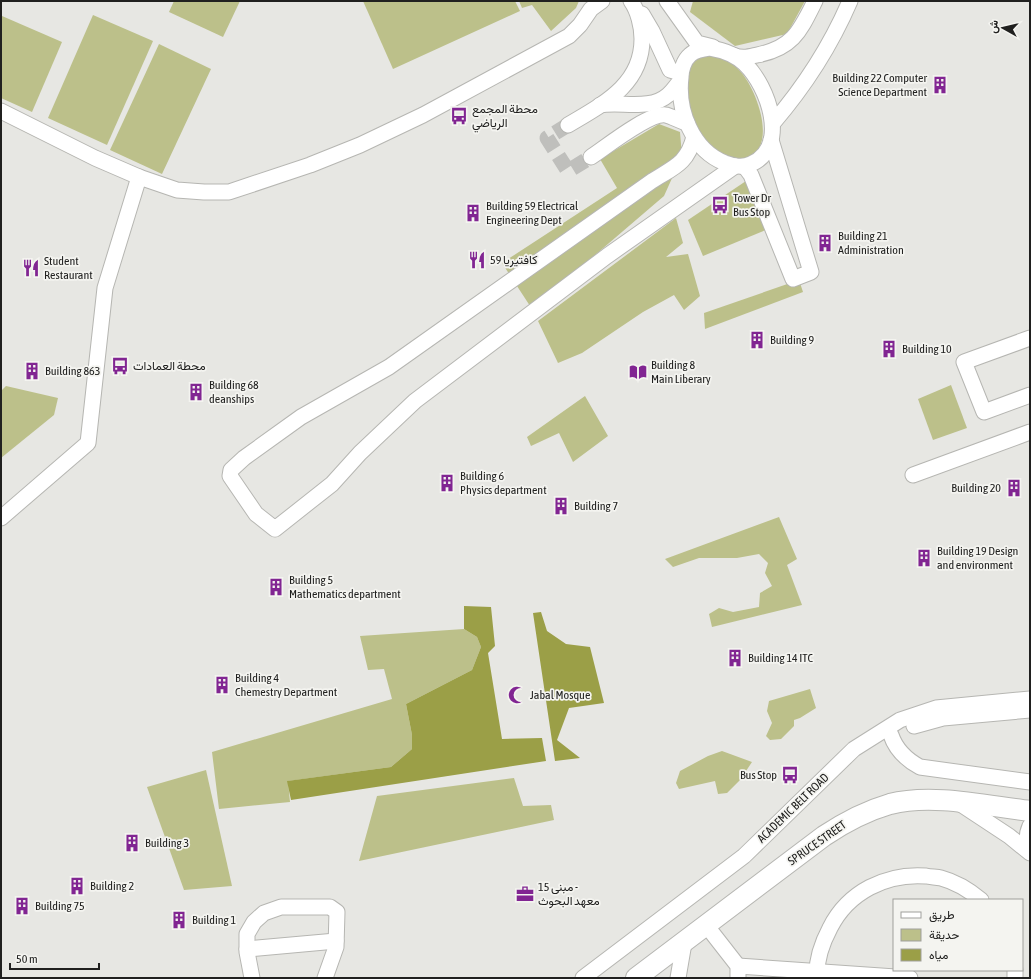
<svg xmlns="http://www.w3.org/2000/svg" width="1031" height="979" font-family="'Asap Condensed',Vazirmatn,sans-serif">
<style>
.green{fill:#bcc08a}
.water{fill:#9b9f47}
.lines{fill:none;stroke-linecap:round;stroke-linejoin:round}
.minor-tunnel{stroke:#bfbfbc;stroke-width:15;stroke-dasharray:15 8;stroke-linecap:butt}
.minor-casing{stroke:#b6b6b2;stroke-width:17}
.major-casing{stroke:#b6b6b2;stroke-width:22}
.minor{stroke:#fff;stroke-width:15}
.major{stroke:#fff;stroke-width:20}
.labels{text-anchor:middle;dominant-baseline:central;stroke-width:3.5;stroke-linejoin:round;paint-order:stroke}
.poi-label{font-size:12px;fill:#20201f;stroke:#f4f4f0;text-anchor:start}
.street-label{font-size:12px;fill:#20201f;stroke:#f4f4f0}
</style>
<rect width="100%" height="100%" fill="#e7e7e3"/>
<!-- green -->
<g class="green">
<path d="M174,1H240L223,37L169,12Z"/>
<path d="M363,1H515L520,11L393,69Z"/>
<path d="M519,1H579L576,8L551,31L532,5L522,8Z"/>
<path d="M693,1H805L787,34L735,46L690,12Z"/>
<path d="M93,15L153,41L107,145L48,118Z"/>
<path d="M2,16L62,42L32,112L1,98V19Z"/>
<path d="M159,44L211,69L162,174L110,150Z"/>
<path d="M708,55C721,57 731,61 740,71C756,88 778,145 748,158C732,164 710,151 701,137C698,131 695,124 692,118C690,113 686,108 686,104C684,94 686,70 692,62C696,57 702,56 708,55Z"/>
<path d="M659,124L680,132L682,156L664,196L532,309L502,263L617,188L600,159Z"/>
<path d="M746,181L768,229L703,256L688,220Z"/>
<path d="M676,218L683,243L666,257L688,254L700,296L684,310L674,295L643,312L582,353L558,363L538,321Z"/>
<path d="M799,280L803,292L705,329L704,313Z"/>
<path d="M951,385L967,428L933,440L918,399Z"/>
<path d="M6,386L58,398L54,415L1,458V391Z"/>
<path d="M585,396L608,436L573,462L559,433L531,446L527,437Z"/>
<path d="M779,517L797,559L787,565L802,605L712,627L709,614L719,608L733,612L759,607L760,593L772,586L765,573L768,563L759,554L737,558H699L673,567L665,559Z"/>
<path d="M464,629L477,637L481,647L472,670L406,704L412,735V749L391,767L288,781L290,802L219,809L212,752L392,699L384,669L368,670L360,636Z"/>
<path d="M810,689L816,708L800,718L794,720V726L781,739L770,740L766,736L772,723L767,711L769,701Z"/>
<path d="M722,751L752,762L740,780L727,793L718,794L715,781L679,789L676,783L680,771L708,756Z"/>
<path d="M206,770L232,886L184,890L147,787Z"/>
<path d="M514,778L523,806L551,805L554,820L359,861L377,796Z"/>
</g>
<!-- water -->
<g class="water">
<path d="M464,606L491,607L495,646L488,653L502,739L542,738L546,761L291,800L287,781L391,767L412,749V735L406,704L472,670L481,647L477,637L464,629Z"/>
<path d="M541,612L547,631L566,644L590,647L604,703L569,708L557,740L580,758L555,761L533,613Z"/>
</g>
<g class="lines">
<!-- minor-tunnel -->
<path class="minor-tunnel" d="M568,125L547,138L568,171L591,157"/>
<!-- minor casing -->
<g class="minor-casing">
<g id="minor">
<path d="M667,1L697,43L713,47"/>
<path d="M642,14L652,31L670,70L681,73"/>
<path d="M710,48C722,50 736,55 745,64C768,86 790,147 751,164C742,168 734,166 725,163C692,150 677,110 681,77C681,70 684,60 690,55C695,50 703,49 710,48Z"/>
<path d="M733,55C742,59 748,57 757,55C793,48 800,31 815,1"/>
<path d="M600,105C621,101 650,111 668,95C672,92 676,86 680,81"/>
<path d="M1,111L95,158L139,177L177,190L204,192H229L310,165L360,145L423,115L569,36L580,25L591,9L602,1"/>
<path d="M773,123C804,87 831,45 850,1"/>
<path d="M568,125C603,104 642,85 642,39C642,26 638,11 631,1"/>
<path d="M694,137C687,164 674,167 652,181L389,367L301,417L244,458L231,470L230,476L256,514L275,529L332,484L360,453L415,401L607,256L735,166"/>
<path d="M591,157C606,147 650,112 666,115C673,117 680,121 687,123"/>
<path d="M745,167L751,175L793,279L811,272L771,140"/>
<path d="M1030,338L964,362L984,412L1030,395"/>
<path d="M913,475L1030,432"/>
<path d="M1,518L88,443L105,288L139,177"/>
<path d="M914,726L943,718L1030,710"/>
<path d="M891,735C896,750 907,760 920,767L1030,782"/>
<path d="M959,803L1009,836L1030,853"/>
<path d="M1030,826C1026,835 1026,842 1030,850"/>
<path d="M706,925L738,966V978"/>
<path d="M247,949L336,941"/>
<path d="M738,966L910,978"/>
<path d="M252,978L247,952V934L254,922L264,913L281,907H330L337,912L336,947L325,978"/>
<path d="M583,978L744,856L854,749L900,720L936,708L1030,699"/>
<path d="M678,978L684,943"/>
<path d="M817,978C816,961 822,943 830,928C848,892 886,873 926,876C931,877 937,877 941,878C956,882 969,890 981,900"/>
<path d="M1015,978V970"/>
</g>
</g>
<!-- major casing -->
<g class="major-casing">
<path id="major" d="M636,978L824,836C845,822 866,811 890,804C932,793 987,806 1030,811"/>
</g>
<!-- minor -->
<use href="#minor" class="minor"/>
<!-- major -->
<use href="#major" class="major"/>
</g>
<!-- icons -->
<defs>
<g id="building-bare" transform="scale(1.38)"><path d="M-4-6H4V6H1V3H-1V6H-4ZM-2.5-4.3h1.7v1.8h-1.7ZM.8-4.3h1.7v1.8H.8ZM-2.5-1h1.7V.8h-1.7ZM.8-1h1.7V.8H.8Z" fill="#812592" stroke="#f4f4f0" stroke-width="2.5" paint-order="stroke"/></g>
<g id="bus-bare" transform="scale(1.38)"><path d="M-5-6H5V4H4V6H2V4H-2V6H-4V4H-5ZM-3.5-4V0h7V-4ZM-3.5 1.2v1.5H-2V1.2ZM2 1.2v1.5H3.5V1.2Z" fill="#812592" stroke="#f4f4f0" stroke-width="2.5" paint-order="stroke"/></g>
<g id="restaurant-bare" transform="scale(1.38)"><path d="M-5-6h1v4h1v-4h1v4h1v-4h1v5L-1.5 .5V6h-2V.5L-5-1ZM5-6V6H3V1.5H1.5Q1.5-4 5-6Z" fill="#812592" stroke="#f4f4f0" stroke-width="2.5" paint-order="stroke"/></g>
<g id="library-bare" transform="scale(1.38)"><path d="M-6-4Q-3-5.5-.7-3.5V5Q-3 3-6 4ZM6-4Q3-5.5 .7-3.5V5Q3 3 6 4Z" fill="#812592" stroke="#f4f4f0" stroke-width="2.5" paint-order="stroke"/></g>
<g id="mosque-bare" transform="scale(1.38)"><path d="M3.5-4.9A6 6 0 1 0 3.5 4.9A5 5 0 1 1 3.5-4.9Z" fill="#812592" stroke="#f4f4f0" stroke-width="2.5" paint-order="stroke"/></g>
<g id="office-bare" transform="scale(1.38)"><path d="M-6-3h4V-5.5h4V-3h4V5H-6ZM-1-4.5V-3h2v-1.5ZM-6 0V1H6V0Z" fill="#812592" stroke="#f4f4f0" stroke-width="2.5" paint-order="stroke"/></g>
</defs>
<g fill-rule="evenodd">
<use href="#building-bare" x="940" y="85"/>
<use href="#bus-bare" x="459" y="116"/>
<use href="#bus-bare" x="720" y="205"/>
<use href="#building-bare" x="473" y="213"/>
<use href="#building-bare" x="825" y="243"/>
<use href="#restaurant-bare" x="477" y="260"/>
<use href="#restaurant-bare" x="31" y="268"/>
<use href="#building-bare" x="757" y="340"/>
<use href="#building-bare" x="889" y="349"/>
<use href="#bus-bare" x="120" y="366"/>
<use href="#building-bare" x="32" y="371"/>
<use href="#library-bare" x="638" y="372"/>
<use href="#building-bare" x="196" y="392"/>
<use href="#building-bare" x="447" y="483"/>
<use href="#building-bare" x="1014" y="488"/>
<use href="#building-bare" x="561" y="506"/>
<use href="#building-bare" x="924" y="558"/>
<use href="#building-bare" x="276" y="587"/>
<use href="#building-bare" x="735" y="658"/>
<use href="#building-bare" x="222" y="685"/>
<use href="#mosque-bare" x="517" y="695"/>
<use href="#bus-bare" x="790" y="775"/>
<use href="#building-bare" x="132" y="843"/>
<use href="#building-bare" x="77" y="886"/>
<use href="#office-bare" x="525" y="894"/>
<use href="#building-bare" x="22" y="906"/>
<use href="#building-bare" x="179" y="920"/>
</g>
<g class="labels">
<!-- poi labels -->
<g class="poi-label">
<text x="927" y="78" text-anchor="end">Building 22 Computer<tspan x="927" dy="14">Science Department</tspan></text>
<text x="472" y="109">محطة المجمع<tspan x="472" dy="14">الرياضي</tspan></text>
<text x="733" y="198">Tower Dr<tspan x="733" dy="14">Bus Stop</tspan></text>
<text x="486" y="206">Building 59 Electrical<tspan x="486" dy="14">Engineering Dept</tspan></text>
<text x="838" y="236">Building 21<tspan x="838" dy="14">Administration</tspan></text>
<text x="490" y="260">كافتيريا 59</text>
<text x="44" y="261">Student<tspan x="44" dy="14">Restaurant</tspan></text>
<text x="770" y="340">Building 9</text>
<text x="902" y="349">Building 10</text>
<text x="651" y="365">Building 8<tspan x="651" dy="14">Main Liberary</tspan></text>
<text x="133" y="366">محطة العمادات</text>
<text x="45" y="371">Building 863</text>
<text x="209" y="385">Building 68<tspan x="209" dy="14">deanships</tspan></text>
<text x="460" y="476">Building 6<tspan x="460" dy="14">Physics department</tspan></text>
<text x="1001" y="488" text-anchor="end">Building 20</text>
<text x="574" y="506">Building 7</text>
<text x="937" y="551">Building 19 Design<tspan x="937" dy="14">and environment</tspan></text>
<text x="289" y="580">Building 5<tspan x="289" dy="14">Mathematics department</tspan></text>
<text x="748" y="658">Building 14 ITC</text>
<text x="235" y="678">Building 4<tspan x="235" dy="14">Chemestry Department</tspan></text>
<text x="530" y="695">Jabal Mosque</text>
<text x="777" y="775" text-anchor="end">Bus Stop</text>
<text x="145" y="843">Building 3</text>
<text x="90" y="886">Building 2</text>
<text x="538" y="887">مبنى 15 -<tspan x="538" dy="14">معهد البحوث</tspan></text>
<text x="35" y="906">Building 75</text>
<text x="192" y="920">Building 1</text>
</g>
<!-- street labels -->
<g class="street-label">
<text transform="translate(793 808) rotate(-44)">ACADEMIC BELT ROAD</text>
<text transform="translate(817 843) rotate(-35)">SPRUCE STREET</text>
</g>
</g>
<!-- border -->
<rect width="1031" height="979" fill="none" stroke="#20201f" stroke-width="4"/>
<!-- legend -->
<rect x="893" y="899" width="130" height="72" fill="#f4f4f0" stroke="#9f9f9c"/>
<rect x="901" y="912" width="20" height="6" fill="#ffffff" stroke="#9f9f9c"/>
<text x="929" y="919" font-size="12" fill="#20201f">طريق</text>
<rect x="901" y="929" width="20" height="12" fill="#bcc08a" stroke="#9f9f9c"/>
<text x="929" y="939" font-size="12" fill="#20201f">حديقة</text>
<rect x="901" y="949" width="20" height="12" fill="#9b9f47" stroke="#9f9f9c"/>
<text x="929" y="959" font-size="12" fill="#20201f">مياه</text>
<!-- north arrow -->
<g transform="translate(1003 28) rotate(278)" stroke="#f4f4f0" stroke-width="3" paint-order="stroke">
<path d="M0-3L7 15L0 10L-7 15Z" fill="#20201f"/>
<text y="-6" font-size="11" font-weight="bold" text-anchor="middle" fill="#20201f">ش</text>
</g>
<!-- scale -->
<path d="M10 963v6h89v-6" fill="none" stroke="#20201f" stroke-width="2"/>
<text x="16" y="963" font-size="12" fill="#20201f" stroke="#f4f4f0" stroke-width="3" paint-order="stroke">50 m</text>
</svg>
